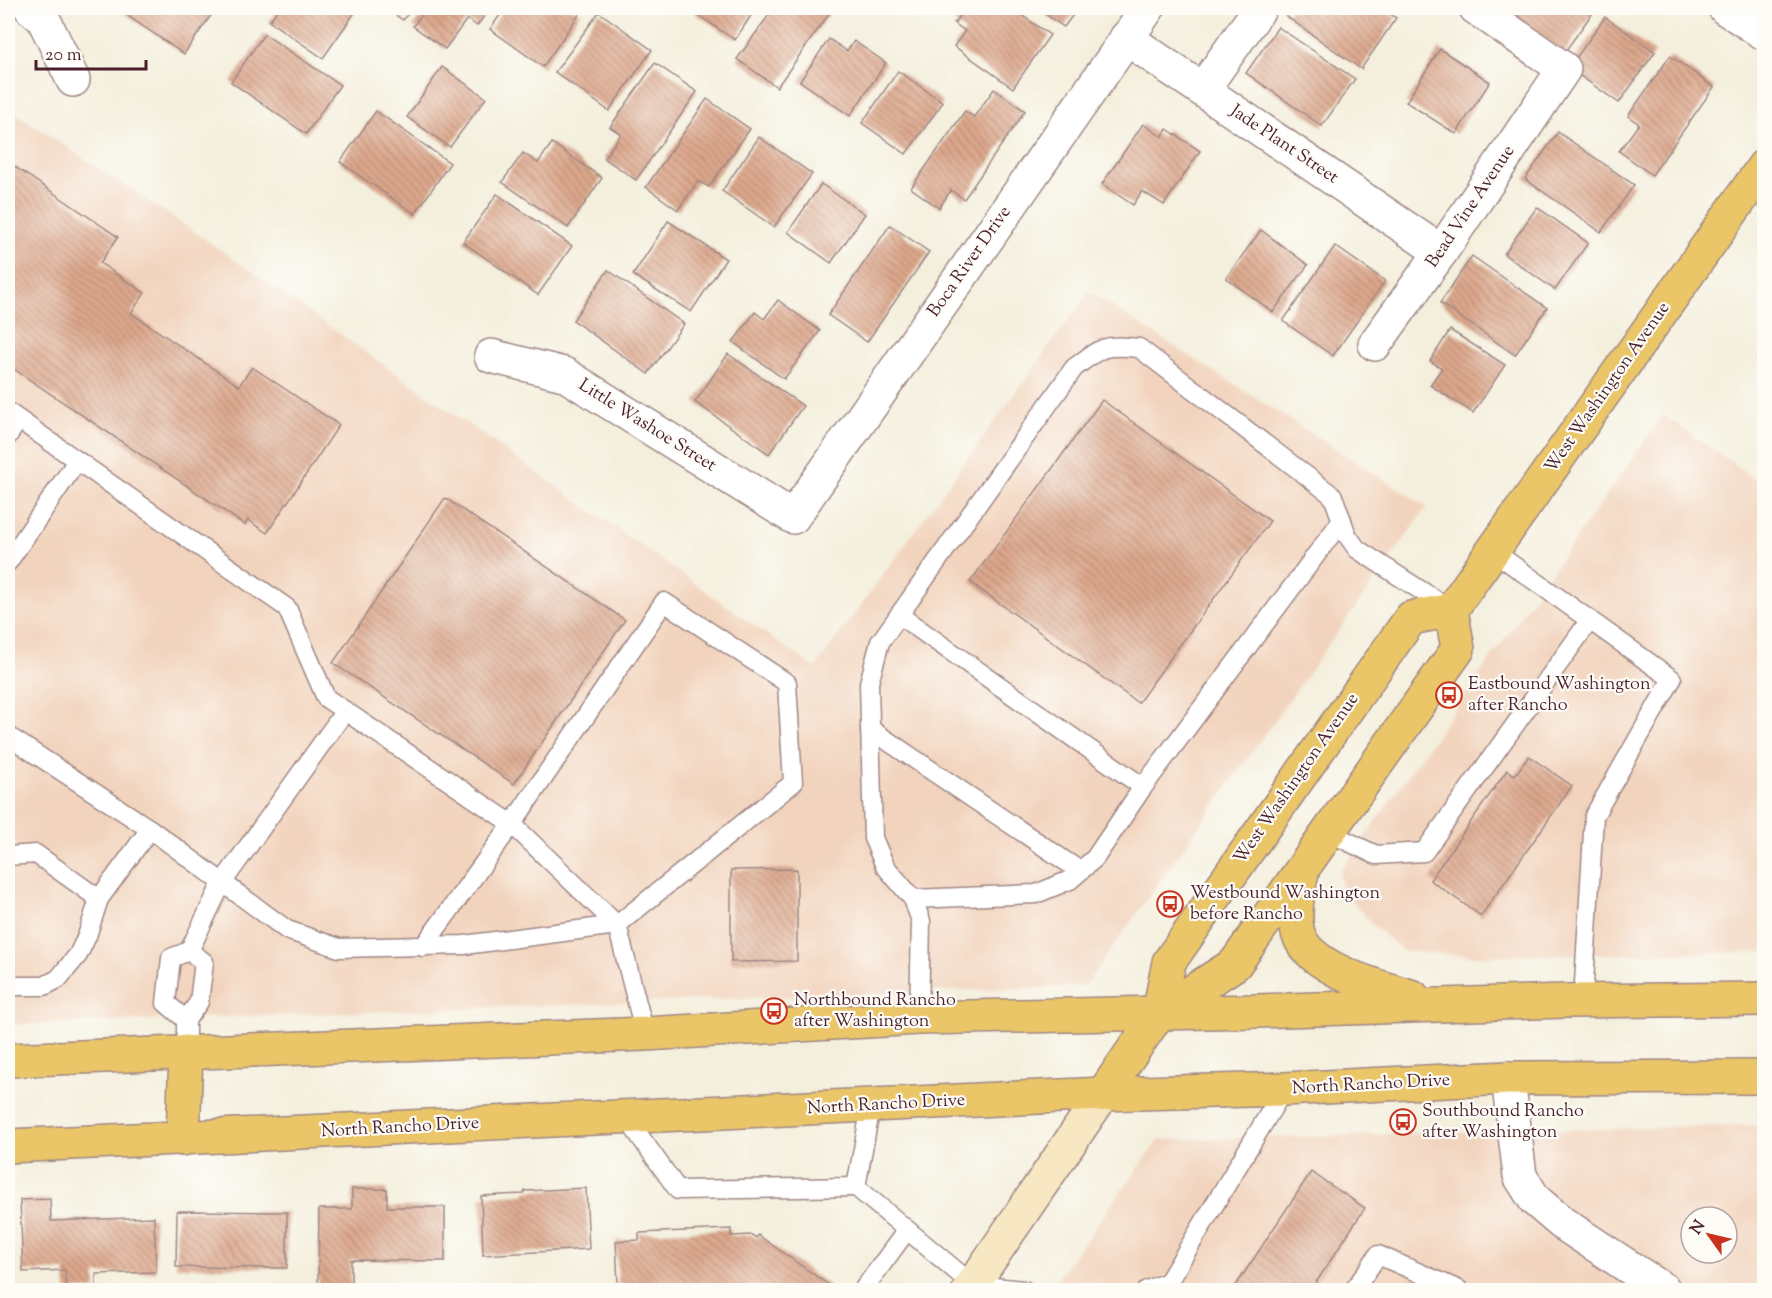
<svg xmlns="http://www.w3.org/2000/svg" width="1772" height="1298" font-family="'Sorts Mill Goudy',serif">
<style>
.built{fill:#f2d4be;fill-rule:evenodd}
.building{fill:url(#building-back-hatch)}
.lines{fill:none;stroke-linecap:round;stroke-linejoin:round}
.lane-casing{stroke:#9f8784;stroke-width:21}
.street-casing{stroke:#9f8784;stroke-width:36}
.secondary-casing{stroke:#9f8784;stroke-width:36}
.primary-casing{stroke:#9f8784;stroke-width:36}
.lane{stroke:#fff;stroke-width:18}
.street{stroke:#fff;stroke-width:33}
.secondary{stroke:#f7e8c3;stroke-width:33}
.primary{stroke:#ebc669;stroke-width:33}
.labels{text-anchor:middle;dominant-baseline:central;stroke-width:4.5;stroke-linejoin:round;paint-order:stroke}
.street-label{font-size:18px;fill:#4a1f2b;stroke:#fdfcf7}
.poi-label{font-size:18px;fill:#4a1f2b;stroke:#fdfcf7;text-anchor:start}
</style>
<defs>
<pattern id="building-back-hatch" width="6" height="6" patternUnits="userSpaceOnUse" patternTransform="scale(1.5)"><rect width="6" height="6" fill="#dda88c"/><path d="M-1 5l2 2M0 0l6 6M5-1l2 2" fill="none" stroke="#b58873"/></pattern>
</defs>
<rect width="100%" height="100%" fill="#fdfcf7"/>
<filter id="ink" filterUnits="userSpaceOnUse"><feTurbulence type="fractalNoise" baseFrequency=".0167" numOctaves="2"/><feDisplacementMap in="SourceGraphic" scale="12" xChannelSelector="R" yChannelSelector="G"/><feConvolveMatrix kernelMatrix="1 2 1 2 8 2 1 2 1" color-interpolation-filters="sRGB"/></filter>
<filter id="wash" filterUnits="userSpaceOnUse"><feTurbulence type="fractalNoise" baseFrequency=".008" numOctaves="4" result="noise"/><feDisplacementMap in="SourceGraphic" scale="24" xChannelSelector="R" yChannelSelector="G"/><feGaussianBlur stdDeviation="1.35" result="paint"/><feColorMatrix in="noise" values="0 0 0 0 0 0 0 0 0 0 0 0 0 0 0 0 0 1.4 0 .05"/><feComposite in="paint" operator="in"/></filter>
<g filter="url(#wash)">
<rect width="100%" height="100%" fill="#f4efdd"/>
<!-- built -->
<g class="built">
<path d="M8,108L189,228L815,668L1089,292L1427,507L1085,986L8,1025Z"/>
<path d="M1663,415L1764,485V952L1471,956L1402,951L1372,924L1345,893L1339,873Z"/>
<path d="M1764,1125V1290H1049L1159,1140ZM1691,1217H1727V1253H1691Z"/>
</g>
<g id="blocks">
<!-- building -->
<g class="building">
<path d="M116,8H216L184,54Z"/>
<path d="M279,8H358L323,58L269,21Z"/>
<path d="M385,8H412L403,20Z"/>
<path d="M427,8H490L477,26L467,19L445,49L413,26Z"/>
<path d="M505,8H572L580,13L543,67L490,29Z"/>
<path d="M699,8H756L735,40L695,13Z"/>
<path d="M774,8H826L831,11L777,87L737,59Z"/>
<path d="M966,8H1011L1050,35L1013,88L954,46L965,31L954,23Z"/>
<path d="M1036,8H1078L1064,27Z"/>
<path d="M1292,8H1381L1396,18L1361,69L1286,16Z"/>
<path d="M1518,8H1596L1559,60L1507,23Z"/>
<path d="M599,12L652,50L609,111L555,72Z"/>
<path d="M1605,17L1655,52L1619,103L1569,68Z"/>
<path d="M1278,27L1355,79L1322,126L1246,73Z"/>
<path d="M264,34L340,85L306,134L231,82Z"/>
<path d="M829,39L847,51L854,41L886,63L850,116L800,81Z"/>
<path d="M1440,49L1490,82L1456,134L1406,102Z"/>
<path d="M1670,56L1714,87L1652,175L1619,151L1639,124L1628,116Z"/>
<path d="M655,63L697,92L636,180L604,158L621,134L610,127Z"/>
<path d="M442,67L486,98L450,147L407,117Z"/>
<path d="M898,71L943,102L906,154L862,123Z"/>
<path d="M994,89L1025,111L964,199L951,190L939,208L911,188L965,111L974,117Z"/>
<path d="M707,99L750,129L709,187L698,181L678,210L646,187Z"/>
<path d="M376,111L450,163L415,214L340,162Z"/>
<path d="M1143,124L1162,137L1167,129L1200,151L1164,205L1142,191L1133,205L1102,184Z"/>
<path d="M1558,132L1634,185L1601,232L1525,179Z"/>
<path d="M759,137L812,174L774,227L722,191Z"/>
<path d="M552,143L602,178L568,228L502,182L523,153L538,163Z"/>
<path d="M8,162L118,237L100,263L145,293L131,313L239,386L252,367L339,425L267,533L248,520L245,525L8,365Z"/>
<path d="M821,184L865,214L831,263L788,232Z"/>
<path d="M497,194L572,246L538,295L463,242Z"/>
<path d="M1537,207L1588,243L1555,290L1504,254Z"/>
<path d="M668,221L726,259L691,312L633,275Z"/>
<path d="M890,225L929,252L867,342L828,315Z"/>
<path d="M1261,230L1308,265L1273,312L1226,278Z"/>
<path d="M1335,246L1385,281L1333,356L1283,321Z"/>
<path d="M1472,256L1547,308L1515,355L1440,303Z"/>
<path d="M608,270L684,324L648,374L573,320Z"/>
<path d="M778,300L820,331L784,379L733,342L755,312L764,319Z"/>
<path d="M1450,330L1505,365L1473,413L1430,385L1442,368L1430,361Z"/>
<path d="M728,354L803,406L769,454L695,402Z"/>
<path d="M1102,400L1270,521L1138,703L970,582Z"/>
<path d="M445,498L625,620L514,784L333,663Z"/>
<path d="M1529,756L1572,786L1481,916L1430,880L1507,770L1515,775Z"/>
<path d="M797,869V961L731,962V870Z"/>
<path d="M1311,1172L1365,1208L1311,1290H1233Z"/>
<path d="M586,1188L589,1249L483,1255L481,1196L524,1194L525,1191Z"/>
<path d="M352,1189H387V1207H445V1261L351,1260V1287H318L319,1209H352Z"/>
<path d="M50,1199L51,1221L154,1217L156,1272L96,1274V1290H66L65,1270L23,1272L20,1200Z"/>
<path d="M177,1211L287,1212V1268L176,1267Z"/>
<path d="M731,1229V1236L752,1235L756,1238L758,1235L830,1286L827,1290H647L618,1284L616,1241L639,1240V1233Z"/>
</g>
</g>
</g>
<g filter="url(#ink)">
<use href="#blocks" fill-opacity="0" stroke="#9f8784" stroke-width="1.5"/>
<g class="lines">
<!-- lane casing -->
<g class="lane-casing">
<g id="lane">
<path d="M8,412L287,608L326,698L512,824L664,602L787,683L793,783L617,925L464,945L339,948L287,930L150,829L8,736"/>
<path d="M8,436L18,420"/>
<path d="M1493,551L1672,679L1594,816L1583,1000"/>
<path d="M8,562L77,461"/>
<path d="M899,615L1143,787L1342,520"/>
<path d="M870,729L1080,871"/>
<path d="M1328,832L1376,855L1424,852L1590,620"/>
<path d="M8,856L36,854L99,899L150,829"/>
<path d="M913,899L1036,894L1070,880L1095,858L1143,787"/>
<path d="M423,947L512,824L617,925L645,1034"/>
<path d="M8,986H44L58,979L78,955L87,936L99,899"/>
<path d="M919,1018L921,921L913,899L885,866L873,838L869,683L880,642L1074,368C1101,347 1104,344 1139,348L1333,496L1347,535L1357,549L1451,610"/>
<path d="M186,1020L166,1003L171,958L189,951L222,883L345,711"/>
<path d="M186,1052V1020L199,1002L204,962L189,951"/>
<path d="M626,1117L678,1190L856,1187L871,1106"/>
<path d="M856,1187L973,1285L1024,1290"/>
<path d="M863,1290L907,1230"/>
<path d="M1147,1290L1168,1282L1284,1089"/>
<path d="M1354,1290L1378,1255L1459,1290"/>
</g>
</g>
<!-- street casing -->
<g class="street-casing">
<g id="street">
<path d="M31,8L43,18L73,80"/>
<path d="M1725,8L1764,33"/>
<path d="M1126,38L1441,252"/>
<path d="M1203,89L1260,8"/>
<path d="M1375,344L1441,252L1564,69L1476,8"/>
<path d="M491,356L564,374L793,517L1148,8"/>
<path d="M1508,1078L1520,1176L1535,1200L1562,1223L1664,1290"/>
</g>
</g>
<!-- secondary casing -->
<g class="secondary-casing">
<path id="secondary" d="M969,1290L1103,1094"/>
</g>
<!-- primary casing -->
<g class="primary-casing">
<g id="primary">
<path d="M1302,873C1298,892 1294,910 1297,929C1304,969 1380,987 1413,997"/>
<path d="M1159,1013L1169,962L1411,618L1451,610L1764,166"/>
<path d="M8,1060L645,1034L919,1018L1257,1011L1566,1001L1764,999"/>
<path d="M1103,1094L1159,1013L1235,964L1458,649L1451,610"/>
<path d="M183,1139L186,1052"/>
<path d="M8,1146L1103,1094L1284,1089L1508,1078L1764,1077"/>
</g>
</g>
<!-- lane -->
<use href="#lane" class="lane"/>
<!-- street -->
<use href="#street" class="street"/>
<!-- secondary -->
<use href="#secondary" class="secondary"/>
<!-- primary -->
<use href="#primary" class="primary"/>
</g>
</g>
<!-- icons -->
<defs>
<g id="bus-ring" transform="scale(1.35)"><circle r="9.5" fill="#fdfcf7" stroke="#c8321e" stroke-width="1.5"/><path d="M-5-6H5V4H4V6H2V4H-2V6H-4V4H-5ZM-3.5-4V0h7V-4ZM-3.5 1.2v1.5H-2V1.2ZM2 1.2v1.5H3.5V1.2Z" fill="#c8321e"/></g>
</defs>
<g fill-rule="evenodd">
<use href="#bus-ring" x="1449" y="695"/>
<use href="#bus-ring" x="1170" y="904"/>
<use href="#bus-ring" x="774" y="1011"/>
<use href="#bus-ring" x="1403" y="1122"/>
</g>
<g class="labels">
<!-- street labels -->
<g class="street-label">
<text transform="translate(1284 145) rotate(34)">Jade Plant Street</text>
<text transform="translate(1471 207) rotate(-56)">Bead Vine Avenue</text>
<text transform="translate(970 262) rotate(-55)">Boca River Drive</text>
<text transform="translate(1608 388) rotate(-55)">West Washington Avenue</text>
<text transform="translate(647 426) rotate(32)">Little Washoe Street</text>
<text transform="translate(1297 779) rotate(-55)">West Washington Avenue</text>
<text transform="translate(1371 1085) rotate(-3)">North Rancho Drive</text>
<text transform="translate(886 1105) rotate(-3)">North Rancho Drive</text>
<text transform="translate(400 1128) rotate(-3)">North Rancho Drive</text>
</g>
<!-- poi labels -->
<g class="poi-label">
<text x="1468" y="685">Eastbound Washington<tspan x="1468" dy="21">after Rancho</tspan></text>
<text x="1190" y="894">Westbound Washington<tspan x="1190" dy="21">before Rancho</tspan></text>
<text x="794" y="1001">Northbound Rancho<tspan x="794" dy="21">after Washington</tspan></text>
<text x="1422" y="1112">Southbound Rancho<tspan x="1422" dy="21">after Washington</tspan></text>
</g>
</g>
<!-- margin -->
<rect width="1772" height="1298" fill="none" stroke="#fdfcf7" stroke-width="30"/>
<!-- north arrow -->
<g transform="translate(1709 1235) rotate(304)"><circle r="28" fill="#fdfcf7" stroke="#b5a4a5" stroke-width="1.5"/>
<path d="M0-4.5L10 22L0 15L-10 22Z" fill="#c8321e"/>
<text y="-9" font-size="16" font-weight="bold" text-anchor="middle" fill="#4a1f2b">N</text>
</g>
<!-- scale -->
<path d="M36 60v9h110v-9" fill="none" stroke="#4a1f2b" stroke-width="3"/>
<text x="45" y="60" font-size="18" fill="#4a1f2b" stroke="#fdfcf7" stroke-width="4.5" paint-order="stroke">20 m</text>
</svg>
